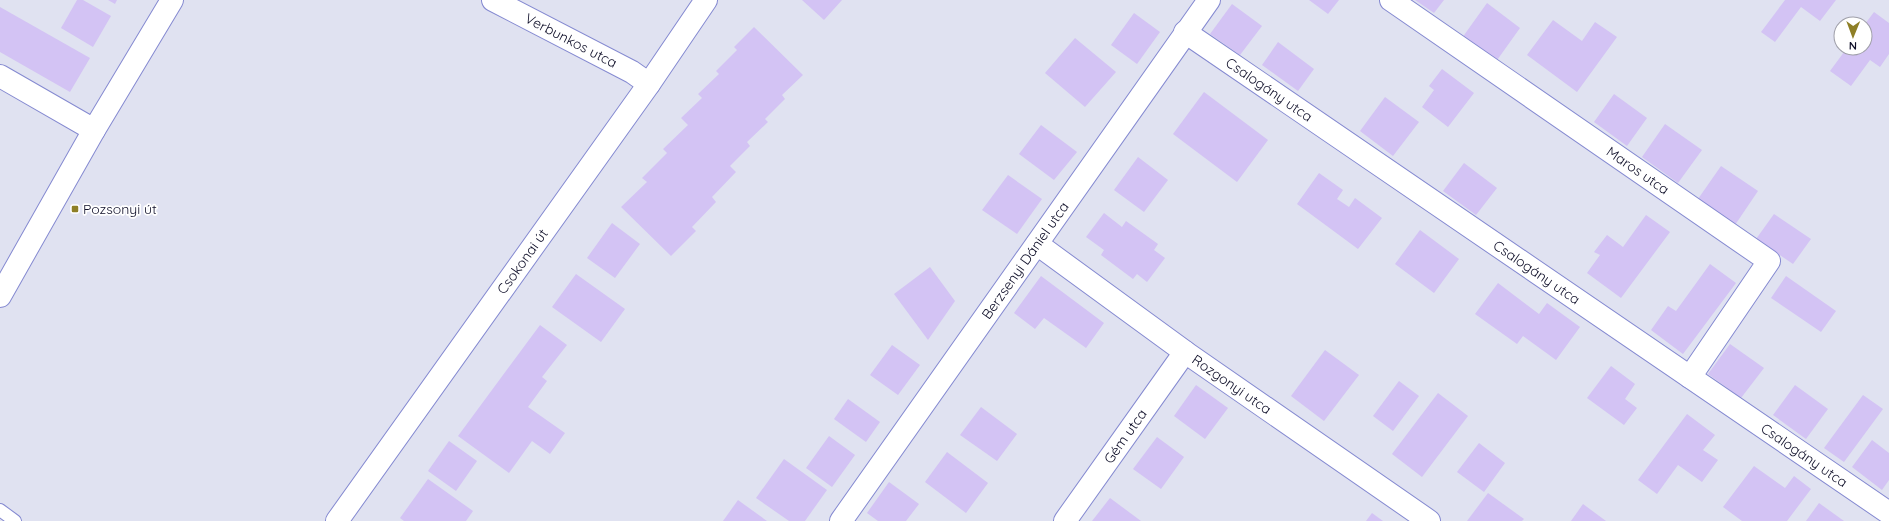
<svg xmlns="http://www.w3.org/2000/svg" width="1889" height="521" font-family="Quicksand,sans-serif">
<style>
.building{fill:#d3c3f4}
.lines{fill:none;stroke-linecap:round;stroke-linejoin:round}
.lane-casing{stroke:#858ad1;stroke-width:14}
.street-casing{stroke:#858ad1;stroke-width:24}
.secondary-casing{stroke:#858ad1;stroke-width:24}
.lane{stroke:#fff;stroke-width:12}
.street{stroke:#fff;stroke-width:22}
.secondary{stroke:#fff;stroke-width:22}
.poi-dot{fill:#8e7f26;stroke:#fff;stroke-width:1.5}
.labels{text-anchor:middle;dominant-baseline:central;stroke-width:3.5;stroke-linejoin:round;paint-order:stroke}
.street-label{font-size:14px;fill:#0e0e28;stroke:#fff}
.poi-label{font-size:14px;fill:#0e0e28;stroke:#fff;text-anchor:start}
</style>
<rect width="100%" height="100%" fill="#e0e2f1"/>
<!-- building -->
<g class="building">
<path d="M77,0H83L111,16L93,47L61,28Z"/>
<path d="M108,0H117L115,4Z"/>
<path d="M802,0H842L824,20Z"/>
<path d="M1309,0H1339L1328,14Z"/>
<path d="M1415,0H1444L1434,13Z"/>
<path d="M1785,0H1836L1820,21L1801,7L1775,42L1761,32Z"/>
<path d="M1487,3L1520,28L1495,63L1462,38Z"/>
<path d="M1232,4L1262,26L1240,55L1210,34Z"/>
<path d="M0,7L90,58L70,92L0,52Z"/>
<path d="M1874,12L1889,23V54L1880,67L1870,60L1851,86L1830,71L1847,48H1865V24Z"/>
<path d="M1134,13L1160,32L1137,64L1111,45Z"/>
<path d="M1553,20L1582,41L1595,22L1617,37L1577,92L1527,55Z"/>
<path d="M754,27L803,75L782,95L785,99L765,119L768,122L747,142L750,146L730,166L736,172L712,197L716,202L692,227L696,231L671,256L621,207L647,182L642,178L667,153L663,149L688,125L681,118L702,98L698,94L719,74L716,71L737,50L734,47Z"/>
<path d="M1075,38L1116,72L1085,107L1045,73Z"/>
<path d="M1278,42L1314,69L1298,91L1262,65Z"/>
<path d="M1442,69L1474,93L1448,127L1422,107L1434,90L1429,86Z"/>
<path d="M1204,92L1268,140L1237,182L1173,134Z"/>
<path d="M1614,94L1647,118L1627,146L1594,122Z"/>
<path d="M1385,97L1419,122L1393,156L1360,131Z"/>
<path d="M1665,124L1702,150L1678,183L1642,157Z"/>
<path d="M1041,125L1077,152L1054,180L1019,154Z"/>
<path d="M1138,157L1168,180L1144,212L1114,190Z"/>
<path d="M1464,163L1497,188L1476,215L1443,191Z"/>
<path d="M1721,166L1758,191L1735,225L1698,199Z"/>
<path d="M1319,173L1343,190L1337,199L1349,207L1355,198L1382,218L1358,249L1297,204Z"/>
<path d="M1008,175L1042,199L1017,234L982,210Z"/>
<path d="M1104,213L1122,227L1126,221L1158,244L1154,250L1165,258L1147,282L1137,274L1133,279L1101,255L1104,250L1086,237Z"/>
<path d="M1774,214L1811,239L1793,264L1756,239Z"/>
<path d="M1646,215L1670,232L1621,298L1587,273L1600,255L1594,252L1607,235L1623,247Z"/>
<path d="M612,223L640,244L615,278L587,258Z"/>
<path d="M1420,230L1459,259L1434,293L1395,264Z"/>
<path d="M1710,264L1736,283L1683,354L1651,330L1668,306L1676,311Z"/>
<path d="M930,267L955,301L928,340L894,294Z"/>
<path d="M576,274L625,309L601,342L552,307Z"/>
<path d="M1041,276L1104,323L1086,348L1044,318L1035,329L1014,313Z"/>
<path d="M1786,276L1836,311L1821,332L1771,298Z"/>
<path d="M1498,283L1539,314L1547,303L1580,327L1556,360L1523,336L1517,344L1475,314Z"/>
<path d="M540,325L567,345L542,377L547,381L528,407L565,433L550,454L532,441L509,473L458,436Z"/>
<path d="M1730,344L1764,368L1741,398L1708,374Z"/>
<path d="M892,345L920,365L898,395L870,375Z"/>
<path d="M1325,350L1359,375L1324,421L1291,396Z"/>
<path d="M1611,366L1635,384L1625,399L1637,408L1624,425L1587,398Z"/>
<path d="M1399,381L1419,396L1393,431L1373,416Z"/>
<path d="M1196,385L1228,408L1205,439L1174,416Z"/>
<path d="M1795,385L1828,409L1806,439L1773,415Z"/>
<path d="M1438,393L1468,416L1422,477L1392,454Z"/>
<path d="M1863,395L1883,409L1844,462L1824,448Z"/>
<path d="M848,399L880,422L866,442L834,419Z"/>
<path d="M981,407L1017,434L997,461L960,435Z"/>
<path d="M1687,414L1715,435L1703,450L1718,460L1702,482L1678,465L1657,494L1638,480Z"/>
<path d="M829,436L855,455L832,487L806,468Z"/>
<path d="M1157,437L1184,457L1161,489L1133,469Z"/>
<path d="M1872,440L1889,453V480L1882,490L1852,467Z"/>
<path d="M449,441L477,461L456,491L428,471Z"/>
<path d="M1479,443L1505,463L1484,492L1457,472Z"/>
<path d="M947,452L988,483L966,513L925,482Z"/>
<path d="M784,459L827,490L805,521H789L756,498Z"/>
<path d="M1754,466L1785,488L1794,476L1811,489L1787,521H1742L1723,507Z"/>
<path d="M428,479L473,511L466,521H404L400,518Z"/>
<path d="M889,482L919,504L906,521H878L867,513Z"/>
<path d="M1488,493L1524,519L1522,521H1467Z"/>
<path d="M1110,498L1141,521H1092Z"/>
<path d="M738,500L767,521H723Z"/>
<path d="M1819,503L1844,521H1806Z"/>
<path d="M1583,504L1606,521H1571Z"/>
<path d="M1372,513L1383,521H1366Z"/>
</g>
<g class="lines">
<!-- lane casing -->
<g class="lane-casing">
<path id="lane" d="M0,510L15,521"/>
</g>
<!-- street casing -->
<g class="street-casing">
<g id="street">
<path id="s1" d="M493,0L632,72L649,84"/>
<path id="s2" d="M1391,0L1769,261L1690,377"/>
<path id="s3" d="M1185,32L1889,513"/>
<path d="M0,76L94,130"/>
<path id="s4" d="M1037,244L1185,352L1429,521"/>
<path id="s5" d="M337,521L649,84L706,0"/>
<path id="s6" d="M841,521L1209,0"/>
<path id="s7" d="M1065,521L1185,352"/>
</g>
</g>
<!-- secondary casing -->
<g class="secondary-casing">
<path id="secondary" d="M0,296L94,130L172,0"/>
</g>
<!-- lane -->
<use href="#lane" class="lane"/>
<!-- street -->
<use href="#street" class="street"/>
<!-- secondary -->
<use href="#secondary" class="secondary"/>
</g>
<!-- markers -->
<rect class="poi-dot" x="71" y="205" width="8" height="8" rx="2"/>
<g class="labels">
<!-- street labels -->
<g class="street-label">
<text stroke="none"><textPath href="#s1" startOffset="88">Verbunkos utca</textPath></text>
<text stroke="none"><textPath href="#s3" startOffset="102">Csalogány utca</textPath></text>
<text stroke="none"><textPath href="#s2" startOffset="300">Maros utca</textPath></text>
<text stroke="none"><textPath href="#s6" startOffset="319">Berzsenyi Dániel utca</textPath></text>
<text stroke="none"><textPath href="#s5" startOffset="319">Csokonai út</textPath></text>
<text stroke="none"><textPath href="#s3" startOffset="426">Csalogány utca</textPath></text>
<text stroke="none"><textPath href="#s4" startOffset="240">Rozgonyi utca</textPath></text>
<text stroke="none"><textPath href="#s7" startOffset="104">Gém utca</textPath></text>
<text stroke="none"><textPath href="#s3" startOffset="750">Csalogány utca</textPath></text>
</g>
<!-- poi labels -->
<g class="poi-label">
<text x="83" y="209">Pozsonyi út</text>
</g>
</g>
<!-- north arrow -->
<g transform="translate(1853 36) rotate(181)"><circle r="19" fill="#ffffff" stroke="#9f9fa9"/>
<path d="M0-3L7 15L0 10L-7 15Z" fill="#8e7f26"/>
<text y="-6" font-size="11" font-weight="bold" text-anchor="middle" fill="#0e0e28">N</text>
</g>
</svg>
